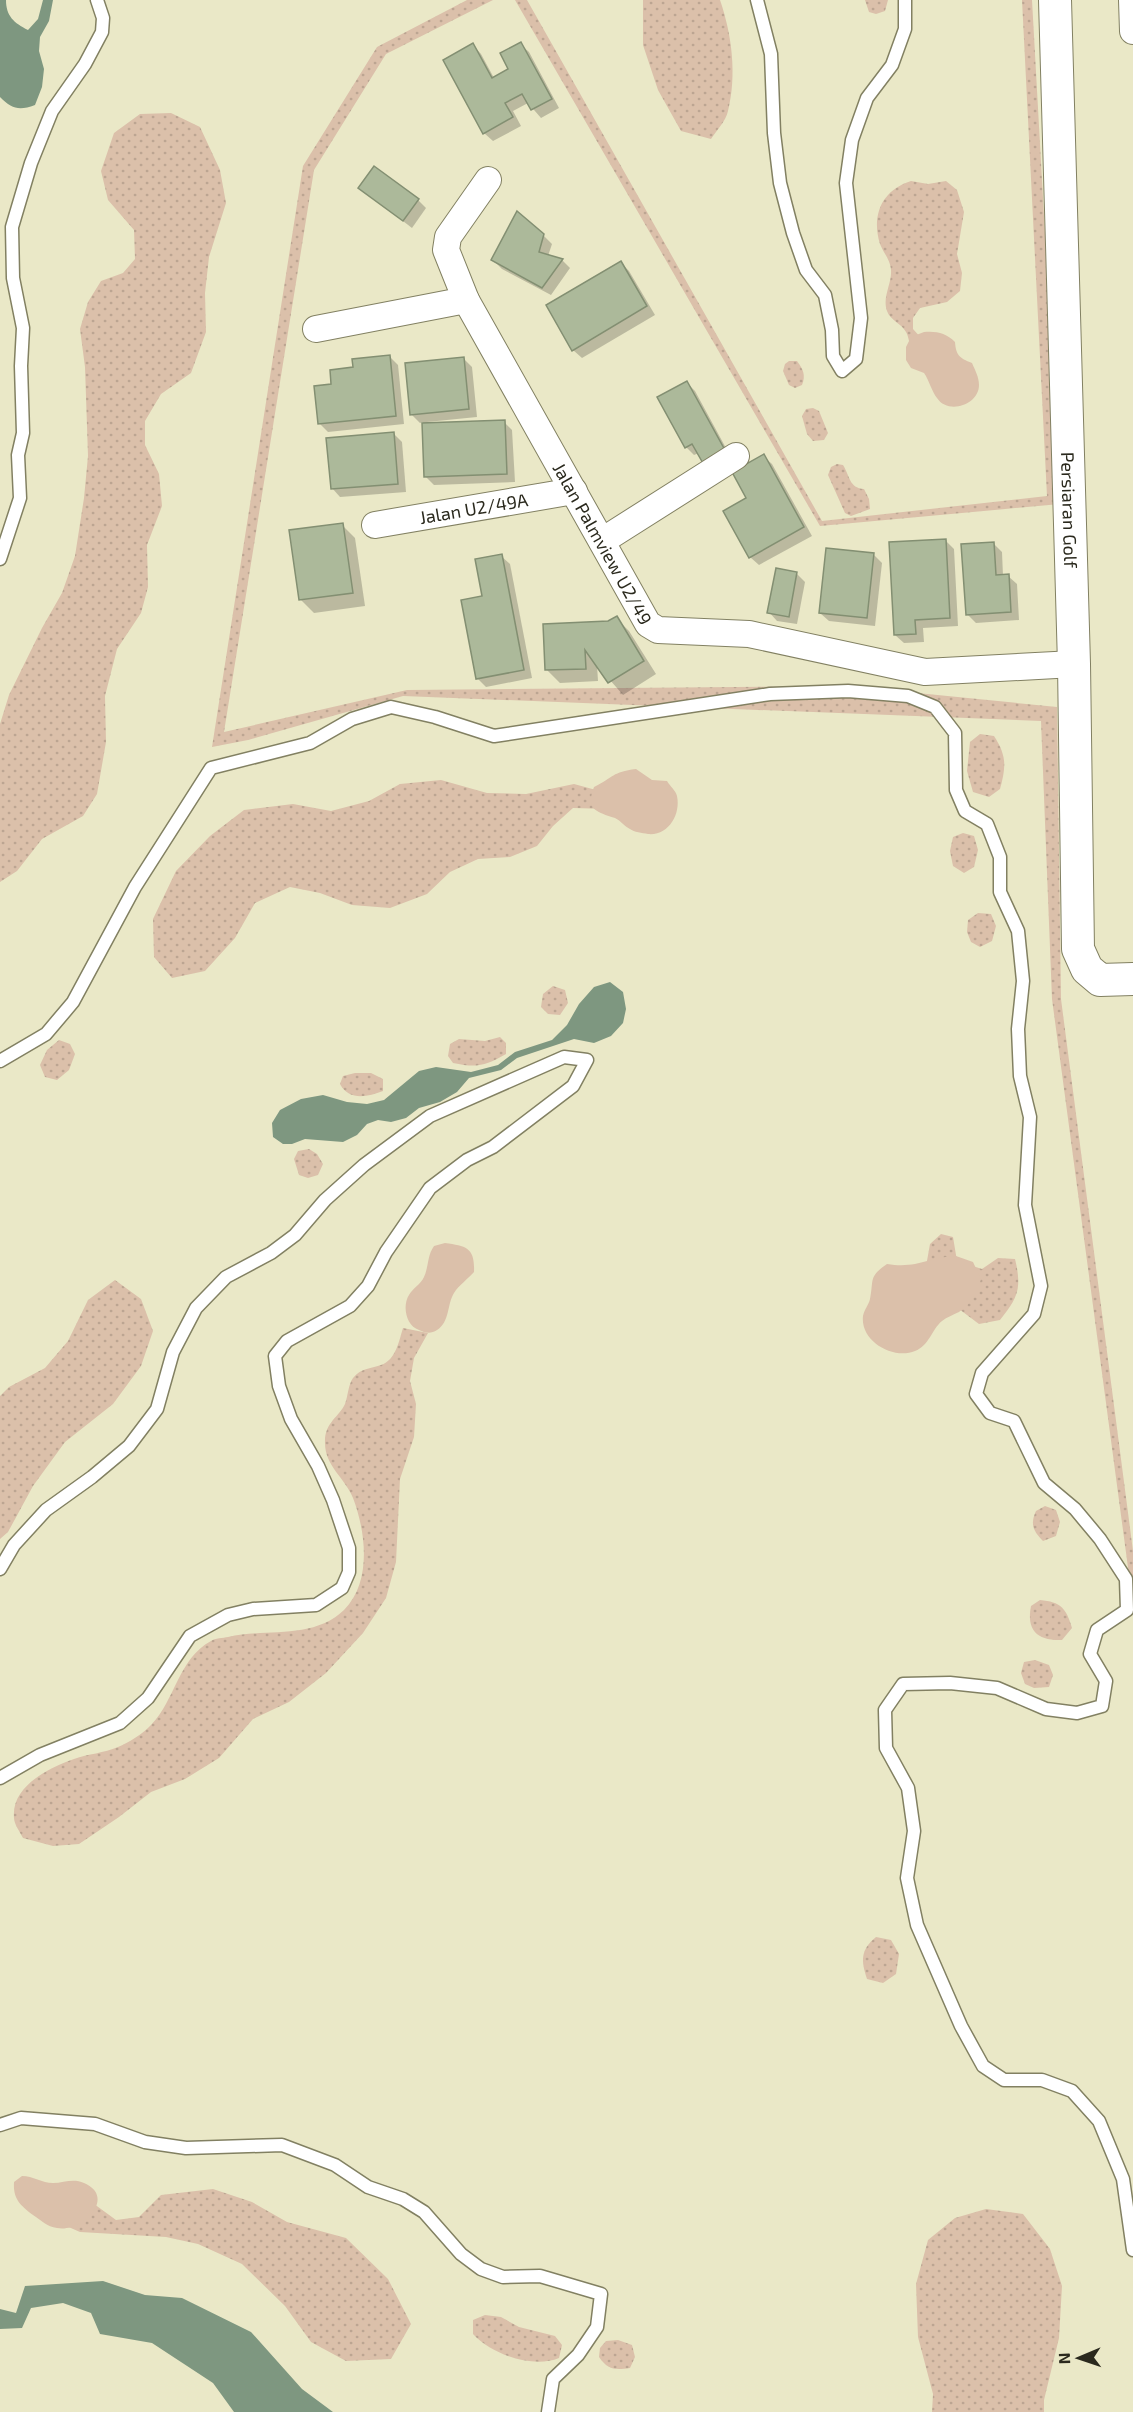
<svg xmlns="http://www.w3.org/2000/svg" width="1133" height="2412" font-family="'Exo 2',sans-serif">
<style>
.grass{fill:url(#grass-dots)}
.pitch{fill:#dbc0aa}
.water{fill:#7e9780}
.shadow{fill:#0003}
.building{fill:#acb99a;stroke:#838f72;stroke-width:1.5}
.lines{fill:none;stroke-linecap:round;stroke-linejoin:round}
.service-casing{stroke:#828062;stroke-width:15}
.minor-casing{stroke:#828062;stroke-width:28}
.tertiary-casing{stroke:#828062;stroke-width:34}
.service{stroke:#fff;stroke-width:12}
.minor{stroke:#fff;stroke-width:26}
.tertiary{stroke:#fff;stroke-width:32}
.labels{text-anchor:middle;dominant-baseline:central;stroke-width:6;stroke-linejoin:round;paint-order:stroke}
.street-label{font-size:18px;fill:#2a291d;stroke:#eae8c7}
</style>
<defs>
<pattern id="grass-dots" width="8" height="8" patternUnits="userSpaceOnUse" patternTransform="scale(1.5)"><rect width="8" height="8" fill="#dbc0aa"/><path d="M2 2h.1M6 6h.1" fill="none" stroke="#bca592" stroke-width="1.8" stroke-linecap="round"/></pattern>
</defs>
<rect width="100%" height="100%" fill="#eae8c7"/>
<!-- grass -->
<g class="grass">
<path d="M467,0H493L386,54L314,170L224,732L407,690L847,686L1057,707L1061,999L1133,1551V1605L1052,999L1041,721L403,696L248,740L212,747L303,166L377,47Z"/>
<path d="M515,0H527L822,521L1047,496L1022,0H1032L1060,504L820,526Z"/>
<path d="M643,0H720C732,35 737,75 728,111C726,121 716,131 711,139L681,131L658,90L643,45Z"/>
<path d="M865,0H888L885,11L876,14L869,12Z"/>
<path d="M171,113L200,127L220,170L226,203L209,257L205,293L206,332L191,373L161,394L145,421V445L159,474L162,506L147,545L148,587L141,613L117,649L105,696L106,742L97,794L83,816L42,839L17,871L0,882V724L9,695L42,628L62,593L75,556L84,498L88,456L85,367L80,329L88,302L101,281L123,273L135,259L134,230L108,200L101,171L114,133L140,114Z"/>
<path d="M911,181L928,184L946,181L957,190L964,212L957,254L962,273L960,291L947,302L920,308L913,318V329L923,340L910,345C909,341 908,335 906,332C902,324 890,320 887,311C882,297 892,284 891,270C890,259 884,254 880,244C871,215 882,190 911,181Z"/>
<path d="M789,361H797C803,369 806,375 802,385L795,388L789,385L783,371L785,364Z"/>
<path d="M813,408L819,411L828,433L824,440L813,441L807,434L802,416L806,409Z"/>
<path d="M837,464L843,465C850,476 849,488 864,489L869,499L870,509L851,516L845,513L828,475L831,467Z"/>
<path d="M980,734L994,736C1007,756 1006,767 1000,789L989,797L973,792L967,771L970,742Z"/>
<path d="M441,780L487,793L526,794L574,784L607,793L608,809L573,808L553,826L537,846L510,857L478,859L450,872L427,894L390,908L352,905L320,893L290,887L255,903L235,938L205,971L172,978L154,957L153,919L176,871L210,836L244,810L293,804L331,811L369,801L400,784Z"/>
<path d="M963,833L974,836L978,850L974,867L964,873L953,866L950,851L953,837Z"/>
<path d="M978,913L991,914L996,926L992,941L980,947L971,942L967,932L968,920Z"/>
<path d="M553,986L565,990L568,1003L560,1015L548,1014L541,1007L543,994Z"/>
<path d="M500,1037L506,1043V1054C485,1066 477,1068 453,1063L448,1056L450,1044L459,1039L485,1041Z"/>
<path d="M59,1040L70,1044L75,1054L69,1070L57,1080L45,1077L40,1065L47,1050Z"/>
<path d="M355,1073H371L383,1079V1091C367,1097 349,1101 340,1084L343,1076Z"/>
<path d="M309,1149L317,1154L323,1164L318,1175L308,1178L299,1175L294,1159L298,1151Z"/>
<path d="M941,1234L953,1237L957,1261L982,1269L998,1258L1015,1259C1022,1288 1018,1298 1000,1320L979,1324L955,1306L925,1272L930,1244Z"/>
<path d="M115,1280L141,1299L153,1331L141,1366L113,1404L65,1442L33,1486L8,1532L0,1539V1396L9,1387L45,1368L68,1341L88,1300Z"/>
<path d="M403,1328L428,1333L414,1358L410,1381L416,1404L414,1437L400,1479L396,1562L386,1598L363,1633L326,1673L289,1702L253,1719L219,1758L185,1779L151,1792L119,1817L79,1844L53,1846L23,1838C20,1832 14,1824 14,1818C11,1786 49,1768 74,1759C88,1754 104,1753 118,1747C128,1743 144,1733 151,1725C176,1699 178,1659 211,1641C215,1638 223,1638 228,1637C266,1628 313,1640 344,1610C372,1582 366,1532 353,1498C345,1478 325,1466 325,1443C324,1423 339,1417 345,1404C348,1396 348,1385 353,1378C361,1368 370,1369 381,1365C396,1360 399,1341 403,1328Z"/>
<path d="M1045,1506L1056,1510L1060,1522L1056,1536L1043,1541C1033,1531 1030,1524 1036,1511Z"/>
<path d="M1040,1600C1061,1602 1066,1608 1072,1628L1062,1640C1038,1641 1026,1631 1031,1606Z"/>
<path d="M1035,1660L1049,1665L1053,1675L1049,1687L1034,1688L1025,1684L1021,1673L1024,1662Z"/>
<path d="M876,1937L891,1940L899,1954L896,1974L883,1983L867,1979C861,1961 860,1950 876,1937Z"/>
<path d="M213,2189L252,2202L287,2222L346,2238L388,2279L411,2324L391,2359L346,2361L311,2342L285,2306L242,2264L198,2244L166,2237L80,2232L64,2225L90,2201L116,2220L139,2217L161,2195Z"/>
<path d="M986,2209L1023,2214L1050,2249L1062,2286L1059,2338L1044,2400V2412H932L933,2394L918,2337L916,2284L928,2240L955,2218Z"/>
<path d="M485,2315L501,2317L519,2327L555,2336L562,2345L559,2358C533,2369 491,2354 473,2334V2320Z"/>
<path d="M618,2340L632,2345L635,2357L630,2368C615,2370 608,2370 599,2357L600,2348L606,2341Z"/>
</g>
<!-- pitch -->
<g class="pitch">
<path d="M924,332C937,331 946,333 955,342C956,355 959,358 972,363C975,370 979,377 979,385C979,405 948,415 937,398C932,392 929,380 924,373L911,368L906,360V347L911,337Z"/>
<path d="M636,769L652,780L667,781C670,786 676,791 677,796C681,815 668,836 648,834C642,833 634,832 630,829C624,826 621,821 615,818C597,812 585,810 594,787C614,777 612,772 636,769Z"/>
<path d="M445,1243C467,1246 475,1248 474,1272C468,1279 459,1285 454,1293C447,1304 450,1322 437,1330C431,1334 425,1333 419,1330C406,1326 402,1306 409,1295C413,1288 421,1284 424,1277C429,1266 427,1256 434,1246Z"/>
<path d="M956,1256L973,1262L981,1279C977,1293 972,1303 959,1312C953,1315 947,1317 942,1321C932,1329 929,1346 915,1351C893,1360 860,1341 863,1316C864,1310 869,1304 870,1299C874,1280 868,1277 887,1264C918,1269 927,1257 956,1256Z"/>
<path d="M22,2176C33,2176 42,2183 53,2183C64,2183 73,2178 84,2183C117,2197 83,2233 57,2228C47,2227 41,2220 33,2215C20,2205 13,2199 14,2182Z"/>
</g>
<!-- water -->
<g class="water">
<path d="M0,0H6C6,16 14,23 28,30L38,19L43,0H53L49,21L40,37L39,51L44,69L42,87L35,105C19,111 12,109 0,97Z"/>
<path d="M610,982L623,992L626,1009L623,1023L611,1036L594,1043L574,1039L517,1058L501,1070L469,1078L457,1092L440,1102L419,1108L406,1118L391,1122L378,1120L367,1124L357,1135L343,1142L305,1139L292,1144H283L273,1137L272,1123L280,1110L301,1099L323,1095L347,1102L367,1104L384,1100L419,1071L436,1067L471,1072L498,1065L515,1052L552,1040L567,1025L579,1004L594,987Z"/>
<path d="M103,2281L145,2295L182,2298L251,2332L302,2389L333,2412H234L213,2383L152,2343L100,2334L91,2313L63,2303L31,2308L22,2328L0,2329V2309L16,2313L25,2286Z"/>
</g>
<!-- shadow -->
<g class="shadow">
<path d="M520,44L529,52L559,108L541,118L528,103L513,111L521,126L493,141L484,133L473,45L481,54L494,78L510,69Z"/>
<path d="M360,188L418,200L426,208L412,228Z"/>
<path d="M543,235L552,244L548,256L562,260L570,268L551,295L502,269L493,260Z"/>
<path d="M621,263L629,271L655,315L582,358L573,350Z"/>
<path d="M390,357L398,365L404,424L328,432L320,424L333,386L354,368Z"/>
<path d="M463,358L472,367L477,417L427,422V425L504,422L512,430L515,482L434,485L425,476L423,422L420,423L411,414Z"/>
<path d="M687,383L695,391L733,461L699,453L694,455L686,447Z"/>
<path d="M394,434L402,442L406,492L340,497L332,488Z"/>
<path d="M763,456L772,464L812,536L759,565L750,557L748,498Z"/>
<path d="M342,525L355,538L365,606L314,613L301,600Z"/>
<path d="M945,540L954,549L958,626L923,628L924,642L904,643L895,635Z"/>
<path d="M993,543L1002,552L1003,576H1008L1017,584L1019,620L976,623L967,614Z"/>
<path d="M873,554L882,563L875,626L829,621L820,613Z"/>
<path d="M501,556L510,564L532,678L486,687L477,678L484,597Z"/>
<path d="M797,574L805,582L797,624L777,621L769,612Z"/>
<path d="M616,618L629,631L656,674L623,695L597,665L598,681L560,683L547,670Z"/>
</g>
<!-- building -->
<g class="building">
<path d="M521,42L552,99L531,110L522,94L505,103L513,117L483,134L443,60L473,43L492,78L508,69L500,53Z"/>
<path d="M374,166L419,199L403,221L358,188Z"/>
<path d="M517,211L544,234L539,252L563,259L542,288L491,260Z"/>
<path d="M621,261L647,306L572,351L546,305Z"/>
<path d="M390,355L396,416L318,424L314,386L331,384L330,370L353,367L352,359Z"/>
<path d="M464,357L469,409L410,415L405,363Z"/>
<path d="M687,381L726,452L704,465L692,444L685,448L657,397Z"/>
<path d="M505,420L507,474L424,477L422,423Z"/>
<path d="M394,432L398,484L331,489L326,438Z"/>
<path d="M764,454L804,527L749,558L723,511L746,498L732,472Z"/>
<path d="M343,523L353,593L299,600L289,530Z"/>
<path d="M946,539L950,618L915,620L916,634L894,635L889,542Z"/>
<path d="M994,542L996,575L1009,574L1011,612L966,615L961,544Z"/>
<path d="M826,548L874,553L867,618L819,613Z"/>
<path d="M502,554L524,670L476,679L461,600L482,596L475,559Z"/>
<path d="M776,568L797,572L789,617L767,613Z"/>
<path d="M617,616L644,661L608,683L585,650L586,669L545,670L543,624L608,621Z"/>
</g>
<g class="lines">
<!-- service casing -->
<g class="service-casing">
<g id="service">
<path d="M757,0L771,54L774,133L780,183L793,233L806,270L825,295L832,330L833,356L842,371L856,359L861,318L846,183L852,140L867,98L892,65L905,29V0"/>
<path d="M0,559L20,498L18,455L23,433L21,366L23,328L13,278L12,227L31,163L52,111L85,64L102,32L103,18L97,0"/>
<path d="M0,1061L46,1034L73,1002L135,887L211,768L310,743L352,719L391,707L435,717L494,736L770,694L848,691L908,696L935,707L955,733L956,790L965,811L987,824L1000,857V892L1018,931L1023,981L1018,1029L1020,1076L1030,1117L1025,1205L1041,1286L1034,1314L982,1373L976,1394L990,1413L1014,1421L1044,1483L1075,1509L1100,1539L1126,1579L1127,1610L1097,1630L1090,1654L1106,1681L1102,1706L1077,1713L1046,1709L997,1688L950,1683L903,1684L885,1710L886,1748L908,1788L914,1831L907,1878L917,1925L961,2026L983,2066L1004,2080H1042L1072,2091L1099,2121L1123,2179L1133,2250"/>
<path d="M0,1569L14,1545L46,1510L92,1477L129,1446L157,1409L173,1352L196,1308L226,1277L271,1253L295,1235L325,1200L364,1165L430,1116L564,1057L587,1060L573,1086L493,1147L467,1160L430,1188L386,1252L368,1286L350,1306L287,1341L275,1356L279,1386L291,1419L318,1466L333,1500L349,1548V1572L342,1588L316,1605L253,1609L228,1615L190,1636L148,1698L120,1723L40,1755L0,1778"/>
<path d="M0,2125L21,2118L95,2124L145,2142L186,2148L282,2145L335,2165L368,2187L403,2199L424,2212L461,2254L481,2269L503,2277L540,2276L601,2294L597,2327L578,2355L553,2379L548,2412"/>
</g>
</g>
<!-- minor casing -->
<g class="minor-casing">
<g id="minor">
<path d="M1132,0L1133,31"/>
<path id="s1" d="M488,180L448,237L446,250L466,300L648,624L658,630L749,634L925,672L1074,664"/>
<path d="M316,329L466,300"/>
<path id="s2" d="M375,525L574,491"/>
<path d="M602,541L736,456"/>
</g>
</g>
<!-- tertiary casing -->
<g class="tertiary-casing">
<g id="tertiary">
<path id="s3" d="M1055,0L1074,664L1078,949L1087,969L1100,980L1133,979"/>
</g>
</g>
<!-- service -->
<use href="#service" class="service"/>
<!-- minor -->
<use href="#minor" class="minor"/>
<!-- tertiary -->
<use href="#tertiary" class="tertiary"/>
</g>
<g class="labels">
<!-- street labels -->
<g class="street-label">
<text stroke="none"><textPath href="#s2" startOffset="100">Jalan U2/49A</textPath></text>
<text stroke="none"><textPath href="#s3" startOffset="510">Persiaran Golf</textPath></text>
<text stroke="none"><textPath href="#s1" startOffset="416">Jalan Palmview U2/49</textPath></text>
</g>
</g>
<!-- north arrow -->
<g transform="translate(1079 2358) rotate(268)" stroke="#eae8c7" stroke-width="4.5" paint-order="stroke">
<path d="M0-4.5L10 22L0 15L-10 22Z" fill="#2a291d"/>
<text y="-9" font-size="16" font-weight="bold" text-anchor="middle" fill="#2a291d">N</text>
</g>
</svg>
